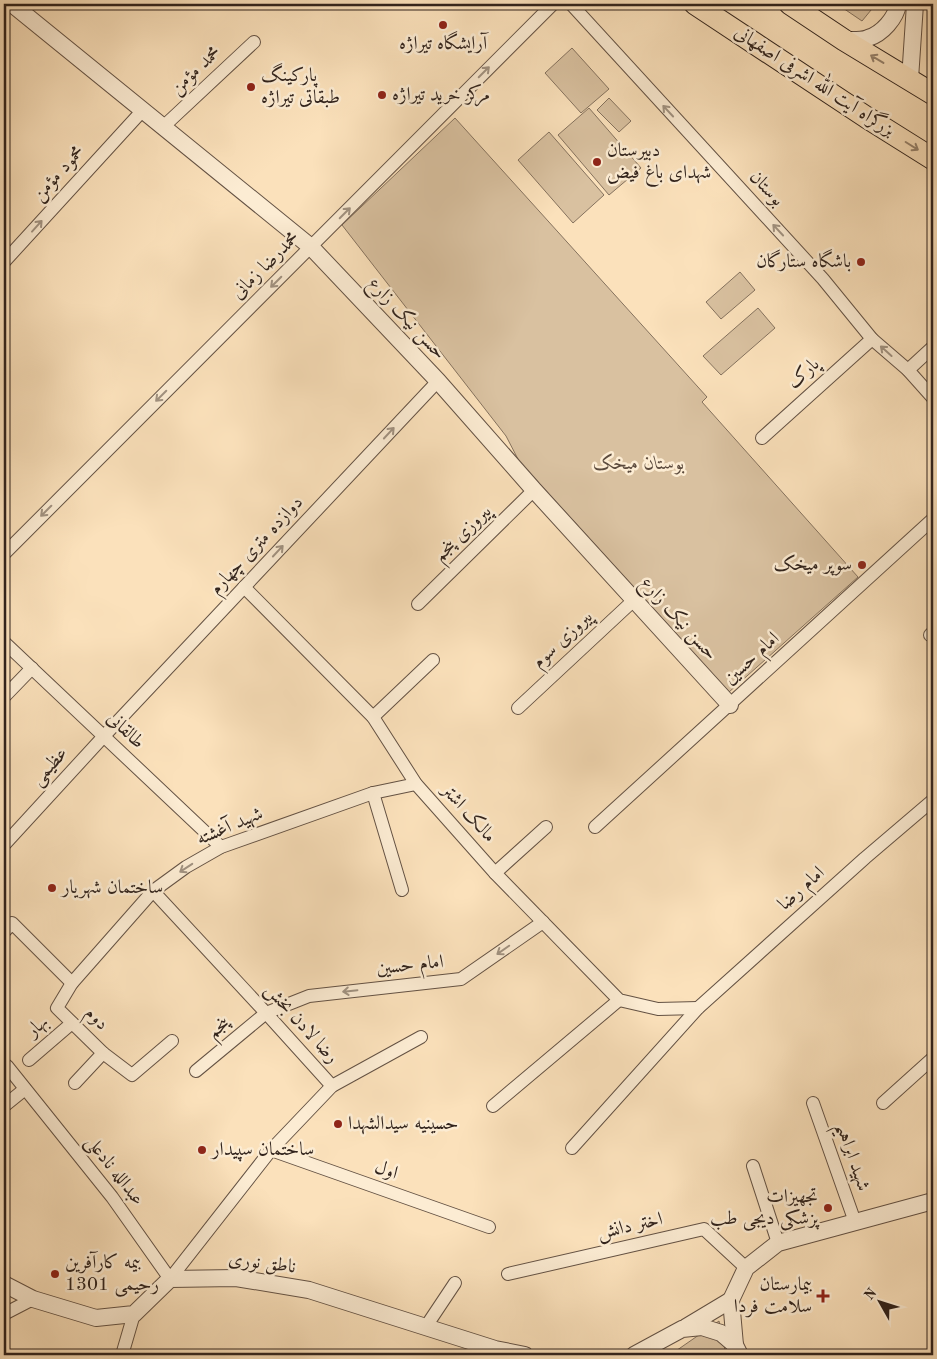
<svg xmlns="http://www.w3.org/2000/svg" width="937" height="1359" font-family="'Old Standard TT',Amiri,serif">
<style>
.green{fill:#d9c1a0;stroke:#85725e}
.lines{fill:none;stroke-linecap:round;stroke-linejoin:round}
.minor-casing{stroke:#645244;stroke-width:14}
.tertiary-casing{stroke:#645244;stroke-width:18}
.trunk-casing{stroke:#31231c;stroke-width:23}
.minor{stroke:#fcecd3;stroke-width:12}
.tertiary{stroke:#fcecd3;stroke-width:16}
.trunk{stroke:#fbe1bb;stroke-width:21}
.oneway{stroke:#96826c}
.oneway2{stroke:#a19281}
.poi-dot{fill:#8f2418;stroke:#fcecd3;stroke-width:2}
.labels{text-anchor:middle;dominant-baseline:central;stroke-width:5;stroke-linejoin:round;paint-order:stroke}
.poi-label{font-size:19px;fill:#31231c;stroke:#fcecd3;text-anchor:start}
.street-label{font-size:19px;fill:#31231c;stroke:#fcecd3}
.park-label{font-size:19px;font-style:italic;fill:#5b4a3d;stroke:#fcecd3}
</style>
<rect width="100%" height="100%" fill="#fbe1bb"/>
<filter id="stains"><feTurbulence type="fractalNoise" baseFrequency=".004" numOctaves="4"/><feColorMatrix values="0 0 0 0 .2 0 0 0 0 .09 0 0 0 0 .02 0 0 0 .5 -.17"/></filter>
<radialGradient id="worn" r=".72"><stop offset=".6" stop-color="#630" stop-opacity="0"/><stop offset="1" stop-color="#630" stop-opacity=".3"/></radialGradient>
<!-- green -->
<g class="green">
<path d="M837,4H876L862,21Z"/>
<path d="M572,48L609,89L581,113L545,73Z"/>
<path d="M609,98L631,121L619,132L597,110Z"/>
<path d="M589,108L641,168L609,195L558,135Z"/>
<path d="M455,118L707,397L702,402L858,577L729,692L519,461L506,436L342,225Z"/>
<path d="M549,132L604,195L573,223L518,160Z"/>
<path d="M740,272L755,290L721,319L706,302Z"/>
<path d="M758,308L775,328L721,375L703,356Z"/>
<path d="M719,1321L726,1355H670Z"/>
</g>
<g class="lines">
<!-- minor casing -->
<g class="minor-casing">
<g id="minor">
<path d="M571,4L823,279L872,339L908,370L933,398"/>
<path d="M163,127L254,42"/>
<path d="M4,262L143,110"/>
<path d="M908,370L933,347"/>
<path d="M762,438L872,339"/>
<path d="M4,554L553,4"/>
<path d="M244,587L373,717L416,784L495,873L619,1000L658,1009L698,1008"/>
<path d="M418,604L534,490"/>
<path d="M930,635L933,632"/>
<path d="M4,642L221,847"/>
<path d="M4,697L32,668"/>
<path d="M518,708L634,600"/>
<path d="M373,717L433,660"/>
<path d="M373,793L402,890"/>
<path d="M595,827L933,519"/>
<path d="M4,845L104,736L438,381"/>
<path d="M495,873L546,827"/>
<path d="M153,891L266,1013L332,1086"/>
<path d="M4,932L12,923L72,983"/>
<path d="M172,1041L132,1075L103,1053L57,1008L72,983L153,891L186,867L221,847L373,793L416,784"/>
<path d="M29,1060L72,1023"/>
<path d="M7,1066L112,1197L170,1279L271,1150L332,1086L421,1037"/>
<path d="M196,1071L266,1013L309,996L461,979L543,922"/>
<path d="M75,1083L103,1053"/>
<path d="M813,1103L855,1222"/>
<path d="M883,1103L933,1058"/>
<path d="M4,1106L25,1089"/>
<path d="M493,1106L619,1000"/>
<path d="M572,1148L698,1008L865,858L933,800"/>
<path d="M271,1150L489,1227"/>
<path d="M753,1166L778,1243"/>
<path d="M508,1274L704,1229L746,1268"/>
<path d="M4,1314L33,1299"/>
<path d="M425,1328L455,1283"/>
<path d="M122,1355L134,1314"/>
</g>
</g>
<!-- tertiary casing -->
<g class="tertiary-casing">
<g id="tertiary">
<path d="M12,4L311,247L438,381L534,490L730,705"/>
<path d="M844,40C851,40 861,41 868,38C882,34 896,18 898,4"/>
<path d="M910,79L915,4"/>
<path d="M4,1284L33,1299L96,1318L134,1314L170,1279L236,1278L309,1290L495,1349L525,1355"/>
<path d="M686,1327L731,1300"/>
<path d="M735,1345L731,1300L746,1268L778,1243L933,1201"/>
<path d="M634,1355L682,1329L702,1327L721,1333L735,1345L740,1355"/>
</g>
</g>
<!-- trunk casing -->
<g class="trunk-casing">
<g id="trunk">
<path d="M695,4L866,117L933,159"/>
<path d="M790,4L844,40L933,94"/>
</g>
</g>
<!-- minor -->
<use href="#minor" class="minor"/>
<!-- tertiary -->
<use href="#tertiary" class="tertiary"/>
<!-- trunk -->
<use href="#trunk" class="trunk"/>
</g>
<!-- one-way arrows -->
<defs><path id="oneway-shaft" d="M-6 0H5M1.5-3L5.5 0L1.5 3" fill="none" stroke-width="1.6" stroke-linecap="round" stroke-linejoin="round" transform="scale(1.25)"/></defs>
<g class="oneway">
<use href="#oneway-shaft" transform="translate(877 59) rotate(-149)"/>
<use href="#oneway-shaft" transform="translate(912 146) rotate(32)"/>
</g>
<g class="oneway2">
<use href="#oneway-shaft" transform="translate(484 72) rotate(-45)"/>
<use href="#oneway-shaft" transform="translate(668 111) rotate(-133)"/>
<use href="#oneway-shaft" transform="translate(345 213) rotate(-45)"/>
<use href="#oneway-shaft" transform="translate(37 226) rotate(-48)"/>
<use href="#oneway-shaft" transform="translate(778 230) rotate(-133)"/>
<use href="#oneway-shaft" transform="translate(276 282) rotate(135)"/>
<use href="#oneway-shaft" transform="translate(886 351) rotate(-138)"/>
<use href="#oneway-shaft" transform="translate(161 396) rotate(135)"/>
<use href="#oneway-shaft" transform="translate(389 433) rotate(-47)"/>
<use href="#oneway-shaft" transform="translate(46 511) rotate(135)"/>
<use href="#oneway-shaft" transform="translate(278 551) rotate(-47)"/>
<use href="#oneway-shaft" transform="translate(186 868) rotate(147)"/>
<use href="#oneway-shaft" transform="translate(503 950) rotate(145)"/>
<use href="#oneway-shaft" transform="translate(350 991) rotate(174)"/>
</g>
<!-- markers -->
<g class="poi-dot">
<circle cx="443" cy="25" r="5"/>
<circle cx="251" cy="87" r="5"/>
<circle cx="382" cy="95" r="5"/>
<circle cx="597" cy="162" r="5"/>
<circle cx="861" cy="262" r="5"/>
<circle cx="862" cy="565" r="5"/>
<circle cx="52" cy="888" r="5"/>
<circle cx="338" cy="1124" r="5"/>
<circle cx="202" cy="1150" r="5"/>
<circle cx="828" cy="1208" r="5"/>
<circle cx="55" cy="1274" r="5"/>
<path d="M820.5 1288.5h5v5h5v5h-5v5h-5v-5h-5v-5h5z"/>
</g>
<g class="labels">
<!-- poi labels -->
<g class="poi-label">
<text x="443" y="44" text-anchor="middle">آرایشگاه تیراژه</text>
<text x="261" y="76">پارکینگ<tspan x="261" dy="22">طبقاتی تیراژه</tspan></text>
<text x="392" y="95">مرکز خرید تیراژه</text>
<text x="607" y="151">دبیرستان<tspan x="607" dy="22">شهدای باغ فیض</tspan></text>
<text x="851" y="262" text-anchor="end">باشگاه ستارگان</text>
<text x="852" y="565" text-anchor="end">سوپر میخک</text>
<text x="62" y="888">ساختمان شهریار</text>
<text x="348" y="1124">حسینیه سیدالشهدا</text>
<text x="212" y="1150">ساختمان سپیدار</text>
<text x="818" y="1197" text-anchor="end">تجهیزات<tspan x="818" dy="22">پزشکی دیجی طب</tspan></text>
<text x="65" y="1263">بیمه کارآفرین<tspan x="65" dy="22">1301 رحیمی</tspan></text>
<text x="812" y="1285" text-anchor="end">بیمارستان<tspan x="812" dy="22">سلامت فردا</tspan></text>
</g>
<!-- street labels -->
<g class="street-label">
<text transform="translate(196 71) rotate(-43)">محمد مؤمن</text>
<text transform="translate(814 82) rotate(33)">بزرگراه آیت الله اشرفی اصفهانی</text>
<text transform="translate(59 174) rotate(-48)">محمود مؤمن</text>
<text transform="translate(766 189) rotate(47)">بوستان</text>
<text transform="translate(266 266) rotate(-45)">محمدرضا زمانی</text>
<text transform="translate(406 319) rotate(47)">حسن نیک زارع</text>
<text transform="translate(804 374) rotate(-42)">پارک</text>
<text transform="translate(463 534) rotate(-44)">پیروزی پنجم</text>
<text transform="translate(257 546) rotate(-47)">دوازده متری چهارم</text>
<text transform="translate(678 619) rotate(48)">حسن نیک زارع</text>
<text transform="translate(563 640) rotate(-43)">پیروزی سوم</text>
<text transform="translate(752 659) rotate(-42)">امام حسین</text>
<text transform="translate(125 731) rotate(44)">طالقانی</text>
<text transform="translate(50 767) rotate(-48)">عظیمی</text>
<text transform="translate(468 814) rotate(48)">مالک اشتر</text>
<text transform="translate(230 827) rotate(-23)">شهید آغشته</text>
<text transform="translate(802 889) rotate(-42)">امام رضا</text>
<text transform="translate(410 966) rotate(-6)">امام حسین</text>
<text transform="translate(96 1019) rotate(44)">دوم</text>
<text transform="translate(301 1024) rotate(48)">رضا لادن بخش</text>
<text transform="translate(38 1027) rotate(-41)">بهار</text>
<text transform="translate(219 1028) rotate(-39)">پنجم</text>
<text transform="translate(852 1157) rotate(71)">شهید ابراهیم</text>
<text transform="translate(114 1171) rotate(52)">عبدالله نادعلی</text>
<text transform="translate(386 1171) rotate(19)">اول</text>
<text transform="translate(630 1227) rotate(-13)">اختر دانش</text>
<text transform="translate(262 1264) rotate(7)">ناطق نوری</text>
</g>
<!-- park labels -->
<g class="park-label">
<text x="639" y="464">بوستان میخک</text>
</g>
</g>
<!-- margin -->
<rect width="937" height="1359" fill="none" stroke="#fbe1bb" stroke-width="20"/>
<rect x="5" y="5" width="927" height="1349" fill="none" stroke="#31231c" stroke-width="2.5"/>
<rect x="10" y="10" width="917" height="1339" fill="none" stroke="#31231c"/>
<!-- north arrow -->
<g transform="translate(880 1302) rotate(309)" stroke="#fcecd3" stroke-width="4" paint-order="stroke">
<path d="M0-4L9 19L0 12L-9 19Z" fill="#31231c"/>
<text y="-8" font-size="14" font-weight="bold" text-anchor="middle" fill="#31231c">N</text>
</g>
<rect width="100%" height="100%" filter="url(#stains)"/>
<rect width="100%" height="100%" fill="url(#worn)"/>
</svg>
